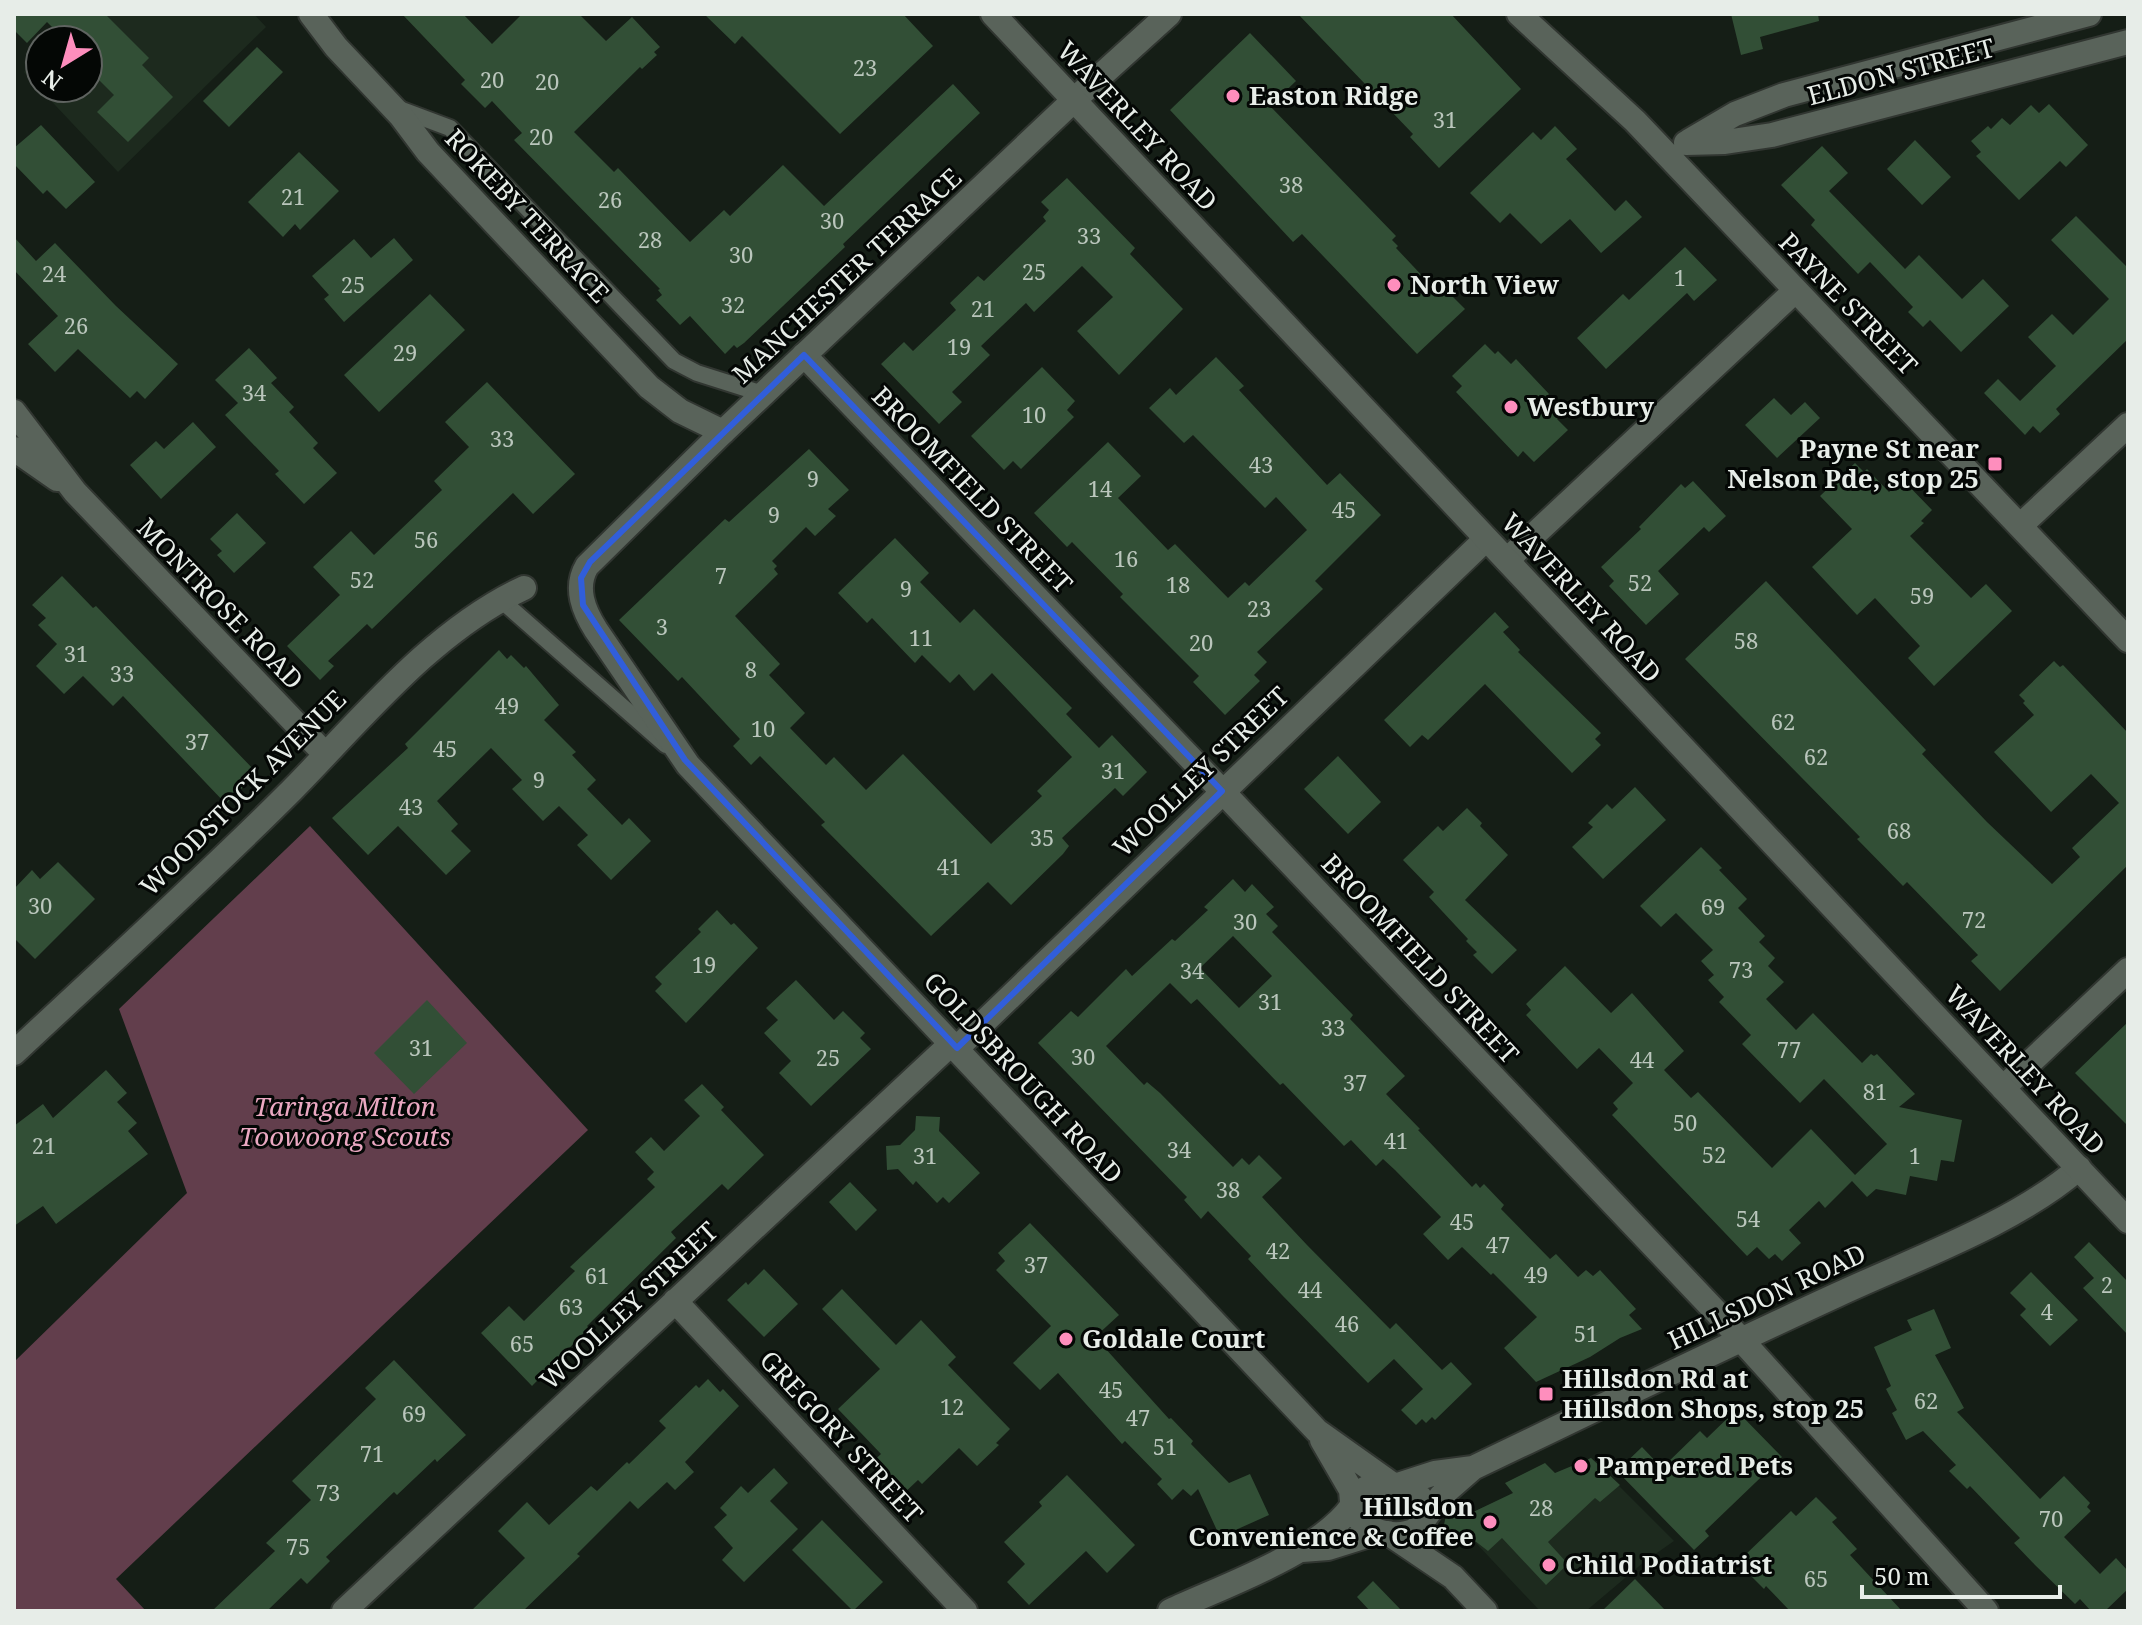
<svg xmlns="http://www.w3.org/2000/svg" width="2142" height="1625" viewBox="0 0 2142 1625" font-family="'Noto Serif',serif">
	<rect width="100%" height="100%" fill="#151e16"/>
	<!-- built -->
	<path fill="#1d2a1e" d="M82,14H254L266,27L118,172L24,72L40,56V88H88V40H56Z
		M1591,1458L1674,1541L1644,1562L1586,1611H1540L1460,1526V1518Z"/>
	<!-- forest -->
	<path fill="#623e4c" d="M310,826L588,1130L116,1579L146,1611H14V1362L187,1193L119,1009Z"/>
	<!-- building -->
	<path fill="#324f36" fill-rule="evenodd" d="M14,14H105L149,58L142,65L173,97L128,142L97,112L114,95L88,69V40H65L47,22L27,43L14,30Z
		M402,14H463L492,44L522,14H579L606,41L632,17L660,47L654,52L657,55L642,69L640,67L574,132L614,172L618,168L690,242L724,210L730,216L783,165L824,206L953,84L980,113L843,244L845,247L744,343L737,348L734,345L725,354L690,316L680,325L656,300L662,295L658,290L660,289L514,140L522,133L492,101L485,108L461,84L465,80Z
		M704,14H903L933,46L840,134L742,36L735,44Z
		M1298,14H1451L1521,89L1439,168L1410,137L1413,134Z
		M1731,14H1818L1819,21L1760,37L1763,49L1741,55Z
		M1250,33L1296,81L1270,106L1396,236L1392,240L1398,246L1396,248L1428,282L1431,279L1442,290L1444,288L1465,309L1417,354L1302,234L1293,242L1170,110Z
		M257,47L283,72L229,127L203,101Z
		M2049,104L2088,145L2066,167L2060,161L2019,200L1976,156L1981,152L1971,141L1988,126L1991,129L2002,118L2010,125L2031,105L2039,113Z
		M41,125L95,182L66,209L47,190L43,194L14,164V148Z
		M1555,126L1577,149L1566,159L1615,211L1626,200L1642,217L1601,253L1570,219L1541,244L1510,213L1500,223L1470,193L1533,132L1541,140Z
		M1915,140L1951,177L1922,205L1887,169Z
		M1822,146L1848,173L1829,191L1905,269L1919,255L1962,299L1983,279L2009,306L1961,352L1930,320L1923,327L1908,312L1913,307L1870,262L1858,274L1811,225L1815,220L1781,185Z
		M299,152L339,191L300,230L295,224L283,237L248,202Z
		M1067,178L1135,248L1130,254L1183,309L1119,375L1077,331L1113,297L1082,266L1034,312L1026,303L981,346L990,355L952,392L962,402L939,424L881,364L904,342L913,351L956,310L950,303L978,276L984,281L1046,221L1043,217L1049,210L1041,202Z
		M2076,216L2128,268V339L2056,409L2060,414L2040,433L2033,426L2025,435L1984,393L1998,379L2020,401L2056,366L2028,337L2052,314L2073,335L2109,299L2051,240Z
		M14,237L36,261L55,243L116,306L178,364L145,399L137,391L130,398L78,349L55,372L28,344L58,316L14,270Z
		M394,238L413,260L344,322L324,299L329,295L312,276L354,239L371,258Z
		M1685,247L1717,280L1694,301L1687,293L1606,369L1577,338L1623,294L1629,300Z
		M430,294L465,330L379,412L344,375Z
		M1485,344L1495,354L1498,351L1511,364L1516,359L1549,394L1544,399L1560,416L1557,419L1568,430L1534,462L1523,451L1518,457L1456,392L1462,386L1452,376Z
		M249,348L277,378L271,383L294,407L289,412L318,443L313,448L337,473L304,504L275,474L279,471L225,415L238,403L215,380Z
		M1216,357L1244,386L1239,390L1327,485L1340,473L1381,515L1315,581L1323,589L1257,652L1267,662L1254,675L1260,681L1225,715L1193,682L1199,676L1120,597L1123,594L1072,542L1067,547L1034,513L1108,442L1141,476L1118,498L1168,550L1175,544L1228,598L1245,582L1249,586L1307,530L1276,497L1265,508L1193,435L1184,443L1149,408L1170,388L1176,395Z
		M1042,367L1075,401L1067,410L1074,417L1021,469L1013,461L1004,470L971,436Z
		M487,382L575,474L533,514L513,493L372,629L367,624L328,661L334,666L320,680L287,646L340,595L313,567L351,531L374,555L442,490L434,481L469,447L445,422Z
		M1774,398L1791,415L1805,402L1820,418L1777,458L1745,425Z
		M193,422L216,447L161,499L130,465L156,441L164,449Z
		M809,449L849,490L828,509L836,516L815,536L806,527L772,561L777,566L774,569L778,574L735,616L780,664L769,675L805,713L790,728L826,765L834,757L866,790L903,754L991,844L1042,796L1037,791L1072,757L992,673L974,691L959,674L950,683L922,655L915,663L872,618L867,623L838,593L895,538L929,573L920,582L960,623L974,609L1072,708L1066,714L1099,748L1112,735L1147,772L1123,796L1115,788L1062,838L1069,846L1063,854L1011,905L988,882L931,936L821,825L825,822L760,756L751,765L733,746L740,739L682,677L678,681L619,620L725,519L729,522Z
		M1855,463L1864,472L1867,469L1889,492L1902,479L1932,510L1921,521L1924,523L1910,536L1971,598L1986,584L2012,611L1934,686L1908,658L1920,646L1875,598L1857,615L1812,567L1852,529L1820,496Z
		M1693,481L1726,516L1709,532L1704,527L1658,571L1679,594L1646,625L1609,586L1614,581L1601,567L1641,529L1639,527L1681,484L1685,488Z
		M237,513L266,543L234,573L217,555L222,551L210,539Z
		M62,576L93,608L96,606L257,773L226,804L123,696L113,706L83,676L64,694L36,666L57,644L38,625L46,618L32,605Z
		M1766,581L1926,750L1922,754L1987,822L2052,884L2080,857L2072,848L2119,803L2091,774L2051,812L1994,752L2034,715L2023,703L2025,701L2019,695L2054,661L2060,667L2063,665L2128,733V865L2000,991L1971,961L1978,955L1907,882L1903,886L1857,839L1860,837L1685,659Z
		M1495,612L1509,627L1503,632L1520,650L1518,652L1601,733L1595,739L1601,745L1572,773L1485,684L1428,740L1422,735L1410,747L1384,720Z
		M499,650L507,659L511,655L524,668L526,666L559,705L544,720L576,752L572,755L596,780L587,789L622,825L629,818L651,841L611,880L577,845L588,835L559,806L543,821L512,789L522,780L491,748L437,801L458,824L451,831L471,851L446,875L398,826L368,855L332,818L408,748L405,744Z
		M1338,756L1381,802L1348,834L1304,789Z
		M1635,787L1666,820L1603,879L1572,847L1593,827L1588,823L1607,804L1612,809Z
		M1467,808L1482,823L1480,826L1508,855L1465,900L1517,950L1492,974L1473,955L1477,952L1466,941L1468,939L1429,897L1434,892L1403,860L1438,826L1443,831Z
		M1701,847L1722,868L1719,870L1747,899L1738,908L1765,936L1759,942L1775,958L1768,966L1784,982L1766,999L1796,1030L1813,1013L1862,1063L1871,1054L1874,1056L1877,1054L1915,1094L1899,1107L1962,1120L1954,1162L1941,1160L1937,1181L1910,1176L1906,1195L1876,1189L1867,1197L1852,1181L1825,1208L1819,1201L1789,1230L1801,1243L1782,1261L1775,1254L1769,1259L1757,1247L1747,1256L1612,1115L1618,1109L1613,1103L1633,1083L1599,1048L1577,1069L1526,1015L1531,1010L1526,1004L1565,966L1611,1013L1632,993L1684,1051L1664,1070L1691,1098L1698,1092L1772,1168L1811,1129L1855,1175L1887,1144L1824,1079L1800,1103L1742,1044L1751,1035L1719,1002L1724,997L1708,980L1714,975L1701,961L1713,950L1676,913L1661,927L1640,906Z
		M58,862L95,899L35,959L14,938V889L32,870L40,879Z
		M1233,879L1245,892L1252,884L1274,907L1266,914L1278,926L1272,932L1353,1015L1350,1019L1405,1076L1386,1094L1420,1129L1418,1130L1472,1187L1476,1183L1480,1188L1484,1184L1504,1205L1501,1209L1550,1259L1556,1254L1578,1277L1586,1270L1593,1276L1600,1270L1636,1309L1629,1315L1642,1329L1620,1338L1590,1357L1536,1382L1504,1348L1537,1317L1493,1273L1491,1275L1462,1247L1448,1260L1423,1234L1441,1217L1395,1170L1383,1159L1376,1166L1351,1140L1344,1146L1283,1083L1280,1085L1197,999L1191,1004L1170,983L1106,1046L1144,1085L1147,1082L1160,1093L1233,1167L1242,1158L1249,1165L1259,1155L1282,1178L1262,1197L1307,1245L1390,1329L1396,1323L1442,1370L1451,1362L1472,1384L1435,1420L1432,1417L1426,1423L1422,1419L1416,1425L1401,1410L1423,1389L1394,1359L1368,1383L1282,1295L1248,1259L1251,1256L1208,1211L1201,1219L1184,1200L1187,1197L1183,1193L1038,1043L1071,1011L1078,1017L1126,969L1132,976L1172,939L1175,941L1208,910L1204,907ZM1233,936L1272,976L1239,1008L1200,968Z
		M717,910L731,925L734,923L758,948L686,1023L655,991L662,984L655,977L701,932L698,929Z
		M796,980L834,1020L843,1011L865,1033L860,1038L871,1049L811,1106L779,1073L791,1061L764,1033L778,1020L766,1008Z
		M427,1000L467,1043L414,1094L374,1053Z
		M2128,1022V1126L2075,1073Z
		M106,1070L127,1093L117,1102L137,1123L128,1131L148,1154L56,1224L43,1206L14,1226V1126L43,1104L53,1118Z
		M702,1084L724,1107L721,1110L764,1155L728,1190L722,1184L671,1232L676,1238L587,1326L589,1328L532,1386L481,1333L509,1306L524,1321L575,1271L570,1267L655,1187L647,1179L654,1172L635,1152L651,1137L664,1151L700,1116L684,1100Z
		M916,1116L940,1117L939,1131L980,1173L949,1203L943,1197L937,1203L916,1181L913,1185L898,1169L887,1170L886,1146L900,1145L915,1130Z
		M850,1182L877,1210L856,1231L829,1202Z
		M1030,1223L1119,1315L1095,1337L1169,1419L1171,1418L1193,1441L1191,1444L1229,1483L1250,1474L1269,1515L1220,1537L1198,1489L1191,1496L1183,1489L1172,1500L1157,1484L1162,1479L1125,1441L1122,1444L1058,1373L1040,1390L1013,1363L1051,1326L996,1270L1005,1261L998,1253Z
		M2089,1242L2128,1282V1335L2083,1288L2094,1278L2074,1257Z
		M764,1269L798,1304L764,1337L727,1300L746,1282L748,1285Z
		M2031,1272L2078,1320L2050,1346L2020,1315L2026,1309L2010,1293Z
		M842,1289L896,1345L921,1320L956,1357L948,1365L1010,1429L996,1443L999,1445L977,1466L959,1448L922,1484L918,1480L901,1496L870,1464L881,1454L838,1409L880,1369L822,1309Z
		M1934,1309L1951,1348L1935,1355L1964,1408L1957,1412L2040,1499L2064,1476L2090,1503L2087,1507L2091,1511L2064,1537L2100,1574L2116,1558L2128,1571V1589L2105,1611H2091L2080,1599L2075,1604L2035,1565L2014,1543L2020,1538L1970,1486L1967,1489L1949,1471L1956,1465L1923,1431L1906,1440L1892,1413L1897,1410L1886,1389L1891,1386L1874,1347L1912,1330L1907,1320Z
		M394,1360L466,1435L437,1462L435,1459L397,1495L394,1492L326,1557L330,1561L307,1584L301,1578L267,1611H212L275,1551L266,1543L311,1500L292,1481L376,1399L365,1388Z
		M708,1379L720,1392L723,1389L739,1406L685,1462L694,1472L675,1490L667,1482L638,1509L630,1501L577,1554L580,1556L523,1611H471L525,1558L498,1531L527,1502L549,1525L591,1486L597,1491L627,1462L629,1464L666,1428L659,1421L696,1385L699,1388Z
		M1736,1410L1782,1457L1705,1531L1709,1536L1694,1550L1617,1471L1642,1447L1662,1468L1700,1431L1707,1438Z
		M1591,1458L1620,1485L1600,1502L1595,1498L1548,1542L1568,1564L1546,1585L1502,1538L1488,1551L1466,1534L1456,1543L1443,1530L1446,1515L1452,1506L1463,1502L1469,1514L1513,1493L1505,1483L1545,1463L1555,1473Z
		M774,1468L788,1483L770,1501L798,1529L744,1582L722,1560L733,1548L714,1527L727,1515L720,1508L741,1486L748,1493Z
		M1067,1475L1135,1545L1107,1573L1086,1551L1029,1605L1007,1582L1025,1564L1004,1542L1042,1506L1039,1502Z
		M1816,1497L1837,1518L1832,1522L1857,1549L1850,1555L1902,1611H1790L1766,1586L1764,1589L1743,1568L1749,1562L1744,1556L1791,1511L1796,1516Z
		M822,1520L883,1582L853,1611L792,1550Z
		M1635,1579L1666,1611H1602Z
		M1373,1581L1402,1611H1370L1357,1597Z"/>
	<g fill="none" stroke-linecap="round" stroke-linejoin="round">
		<!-- lane casing -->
		<g stroke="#313631" stroke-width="20">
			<path id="lane" d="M394,107L450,128L674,361L697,373L763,394
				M500,599L666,745"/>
		</g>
		<!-- street casing -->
		<g stroke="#313631" stroke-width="28">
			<path id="street" d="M1519,14L1635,121L2128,640
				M1074,100L1169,14
				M1689,141L1735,114L1784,95L2089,14
				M1686,143L1725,142L1772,135L2128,42
				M804,355L1222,791L1718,1314L1986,1611
				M14,412L75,492L325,754
				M723,432L587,566C574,588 584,611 596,630L688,765L1317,1431L1393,1485
				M14,449L57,479
				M2020,526L2128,425
				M1507,560L1795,291
				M957,1048L1486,539
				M14,1053C107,966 202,880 292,790C362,719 432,631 524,588
				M2003,1088L2128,970
				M675,1301L965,1611
				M1322,1440L1351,1490L1352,1502
				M1384,1484C1405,1485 1424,1491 1426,1514L1417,1529C1395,1541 1359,1531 1352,1506C1356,1490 1369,1485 1384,1484Z
				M1398,1485L1435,1473L1473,1468
				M1425,1518L1441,1496L1473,1468C1594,1410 1715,1351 1837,1295C1914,1259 2016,1223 2079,1168
				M1388,1533L1453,1577L1485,1611
				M1302,1550L1328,1548L1379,1532
				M344,1611L952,1043
				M1170,1611C1223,1586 1318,1554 1352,1506"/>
		</g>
		<!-- secondary casing -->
		<g stroke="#313631" stroke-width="28">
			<path id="secondary" d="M311,14L336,47L401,116L428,152L649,387L680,411L723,432L1074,100
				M993,14L2128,1221"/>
		</g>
		<!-- lane -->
		<use href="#lane" stroke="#59635a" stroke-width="16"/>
		<!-- street -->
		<use href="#street" stroke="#59635a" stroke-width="24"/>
		<!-- secondary -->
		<use href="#secondary" stroke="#59635a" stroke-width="24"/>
	</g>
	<!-- marked area -->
	<path fill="none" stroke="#315eda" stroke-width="6" stroke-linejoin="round" d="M804,355L1222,791L957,1048L685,760L583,605L581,578L590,562Z"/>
	<!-- markers -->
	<g fill="#fe8ebd" stroke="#040705" stroke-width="3">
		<circle cx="1233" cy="96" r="8"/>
		<circle cx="1394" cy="285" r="8"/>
		<circle cx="1511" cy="407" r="8"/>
		<rect x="1987" y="456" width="16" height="16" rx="4"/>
		<circle cx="1066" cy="1339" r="8"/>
		<rect x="1538" y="1386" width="16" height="16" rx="4"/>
		<circle cx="1581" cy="1466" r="8"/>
		<circle cx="1490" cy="1522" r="8"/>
		<circle cx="1549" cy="1565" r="8"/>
	</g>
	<g text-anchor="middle" stroke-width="6" stroke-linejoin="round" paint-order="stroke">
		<!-- number labels -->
		<g font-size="22" fill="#bac6bc">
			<text x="865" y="76">23</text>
			<text x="492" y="88">20</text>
			<text x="547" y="90">20</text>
			<text x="1445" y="128">31</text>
			<text x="541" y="145">20</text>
			<text x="1291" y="193">38</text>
			<text x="293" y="205">21</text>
			<text x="610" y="208">26</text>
			<text x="832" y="229">30</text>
			<text x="1089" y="244">33</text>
			<text x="650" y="248">28</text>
			<text x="741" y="263">30</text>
			<text x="1034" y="280">25</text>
			<text x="54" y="282">24</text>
			<text x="1680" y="286">1</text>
			<text x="353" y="293">25</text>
			<text x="733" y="313">32</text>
			<text x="983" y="317">21</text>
			<text x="76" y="334">26</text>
			<text x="959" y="355">19</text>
			<text x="405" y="361">29</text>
			<text x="254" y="401">34</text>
			<text x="1034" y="423">10</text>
			<text x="502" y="447">33</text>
			<text x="1261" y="473">43</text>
			<text x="813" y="487">9</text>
			<text x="1100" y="497">14</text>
			<text x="1344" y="518">45</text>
			<text x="774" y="523">9</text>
			<text x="426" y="548">56</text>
			<text x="1126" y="567">16</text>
			<text x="721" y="584">7</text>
			<text x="362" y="588">52</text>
			<text x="1640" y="591">52</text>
			<text x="1178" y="593">18</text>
			<text x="906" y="597">9</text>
			<text x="1922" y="604">59</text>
			<text x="1259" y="617">23</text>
			<text x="662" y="635">3</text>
			<text x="921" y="646">11</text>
			<text x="1746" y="649">58</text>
			<text x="1201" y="651">20</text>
			<text x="76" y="662">31</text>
			<text x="751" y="678">8</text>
			<text x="122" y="682">33</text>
			<text x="507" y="714">49</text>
			<text x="1783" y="730">62</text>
			<text x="763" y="737">10</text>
			<text x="197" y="750">37</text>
			<text x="445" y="757">45</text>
			<text x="1816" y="765">62</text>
			<text x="1113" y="779">31</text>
			<text x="539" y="788">9</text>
			<text x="411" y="815">43</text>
			<text x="1899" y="839">68</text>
			<text x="1042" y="846">35</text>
			<text x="949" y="875">41</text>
			<text x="40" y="914">30</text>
			<text x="1713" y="915">69</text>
			<text x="1974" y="928">72</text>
			<text x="1245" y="930">30</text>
			<text x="704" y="973">19</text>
			<text x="1741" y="978">73</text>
			<text x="1192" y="979">34</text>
			<text x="1270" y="1010">31</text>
			<text x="1333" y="1036">33</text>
			<text x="421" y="1056">31</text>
			<text x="1789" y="1058">77</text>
			<text x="1083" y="1065">30</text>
			<text x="828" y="1066">25</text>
			<text x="1642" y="1068">44</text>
			<text x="1355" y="1091">37</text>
			<text x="1875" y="1100">81</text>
			<text x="1685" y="1131">50</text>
			<text x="1396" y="1149">41</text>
			<text x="44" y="1154">21</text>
			<text x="1179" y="1158">34</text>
			<text x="1714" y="1163">52</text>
			<text x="925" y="1164">31</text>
			<text x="1915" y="1164">1</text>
			<text x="1228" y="1198">38</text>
			<text x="1748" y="1227">54</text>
			<text x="1462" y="1230">45</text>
			<text x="1498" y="1253">47</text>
			<text x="1278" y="1259">42</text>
			<text x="1036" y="1273">37</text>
			<text x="1536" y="1283">49</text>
			<text x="597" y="1284">61</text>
			<text x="2107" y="1293">2</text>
			<text x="1310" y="1298">44</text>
			<text x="571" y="1315">63</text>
			<text x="2047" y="1320">4</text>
			<text x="1347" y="1332">46</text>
			<text x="1586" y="1342">51</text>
			<text x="522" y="1352">65</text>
			<text x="1111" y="1398">45</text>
			<text x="1926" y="1409">62</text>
			<text x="952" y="1415">12</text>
			<text x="414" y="1422">69</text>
			<text x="1138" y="1426">47</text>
			<text x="1165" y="1455">51</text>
			<text x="372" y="1462">71</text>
			<text x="328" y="1501">73</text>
			<text x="1541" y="1516">28</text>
			<text x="2051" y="1527">70</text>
			<text x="298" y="1555">75</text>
			<text x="1816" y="1587">65</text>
		</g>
		<!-- street labels -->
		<g font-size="26" fill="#e7ede8" stroke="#040705">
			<text transform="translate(1901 72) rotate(-15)" y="9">ELDON STREET</text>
			<text transform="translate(1137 126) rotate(47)" y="9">WAVERLEY ROAD</text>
			<text transform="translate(527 216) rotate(47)" y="9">ROKEBY TERRACE</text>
			<text transform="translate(847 276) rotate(-43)" y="9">MANCHESTER TERRACE</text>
			<text transform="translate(1848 304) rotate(46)" y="9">PAYNE STREET</text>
			<text transform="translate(972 490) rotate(46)" y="9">BROOMFIELD STREET</text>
			<text transform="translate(1581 598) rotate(47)" y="9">WAVERLEY ROAD</text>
			<text transform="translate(220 604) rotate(46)" y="9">MONTROSE ROAD</text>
			<text transform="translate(1201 772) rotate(-44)" y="9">WOOLLEY STREET</text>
			<text transform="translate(243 793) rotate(-45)" y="9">WOODSTOCK AVENUE</text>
			<text transform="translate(1420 959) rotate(47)" y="9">BROOMFIELD STREET</text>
			<text transform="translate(2025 1070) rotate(47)" y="9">WAVERLEY ROAD</text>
			<text transform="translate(1023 1078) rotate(47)" y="9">GOLDSBROUGH ROAD</text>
			<text transform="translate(1767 1297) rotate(-25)" y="9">HILLSDON ROAD</text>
			<text transform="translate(629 1306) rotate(-43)" y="9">WOOLLEY STREET</text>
			<text transform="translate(841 1437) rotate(47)" y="9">GREGORY STREET</text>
		</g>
		<!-- poi labels -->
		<g font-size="26" font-weight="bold" fill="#e7ede8" stroke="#040705" text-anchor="start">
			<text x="1249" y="105">Easton Ridge</text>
			<text x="1410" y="294">North View</text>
			<text x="1527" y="416">Westbury</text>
			<text x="1979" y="458" text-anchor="end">Payne St near<tspan x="1979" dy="30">Nelson Pde, stop 25</tspan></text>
			<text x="1082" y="1348">Goldale Court</text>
			<text x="1562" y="1388">Hillsdon Rd at<tspan x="1562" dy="30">Hillsdon Shops, stop 25</tspan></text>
			<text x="1597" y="1475">Pampered Pets</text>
			<text x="1474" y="1516" text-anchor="end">Hillsdon<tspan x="1474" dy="30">Convenience &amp; Coffee</tspan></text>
			<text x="1565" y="1574">Child Podiatrist</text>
		</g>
		<!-- park labels -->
		<g font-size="26" font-style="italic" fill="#eba8c2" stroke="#040705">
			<text x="345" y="1116">Taringa Milton<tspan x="345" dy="30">Toowoong Scouts</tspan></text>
		</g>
	</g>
	<!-- border -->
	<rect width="2142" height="1625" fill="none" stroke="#e7ede8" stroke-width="32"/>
	<!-- north arrow -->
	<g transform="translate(64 64) rotate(217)"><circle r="38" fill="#040705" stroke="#5f6360" stroke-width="2"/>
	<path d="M0-6L14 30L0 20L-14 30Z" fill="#fe8ebd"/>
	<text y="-12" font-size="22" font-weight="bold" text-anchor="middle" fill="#e7ede8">N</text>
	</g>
	<!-- scale -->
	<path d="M1862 1585v12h198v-12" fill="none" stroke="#e7ede8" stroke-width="4"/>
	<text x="1874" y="1585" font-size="24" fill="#e7ede8" stroke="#040705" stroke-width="6" paint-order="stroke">50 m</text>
</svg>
